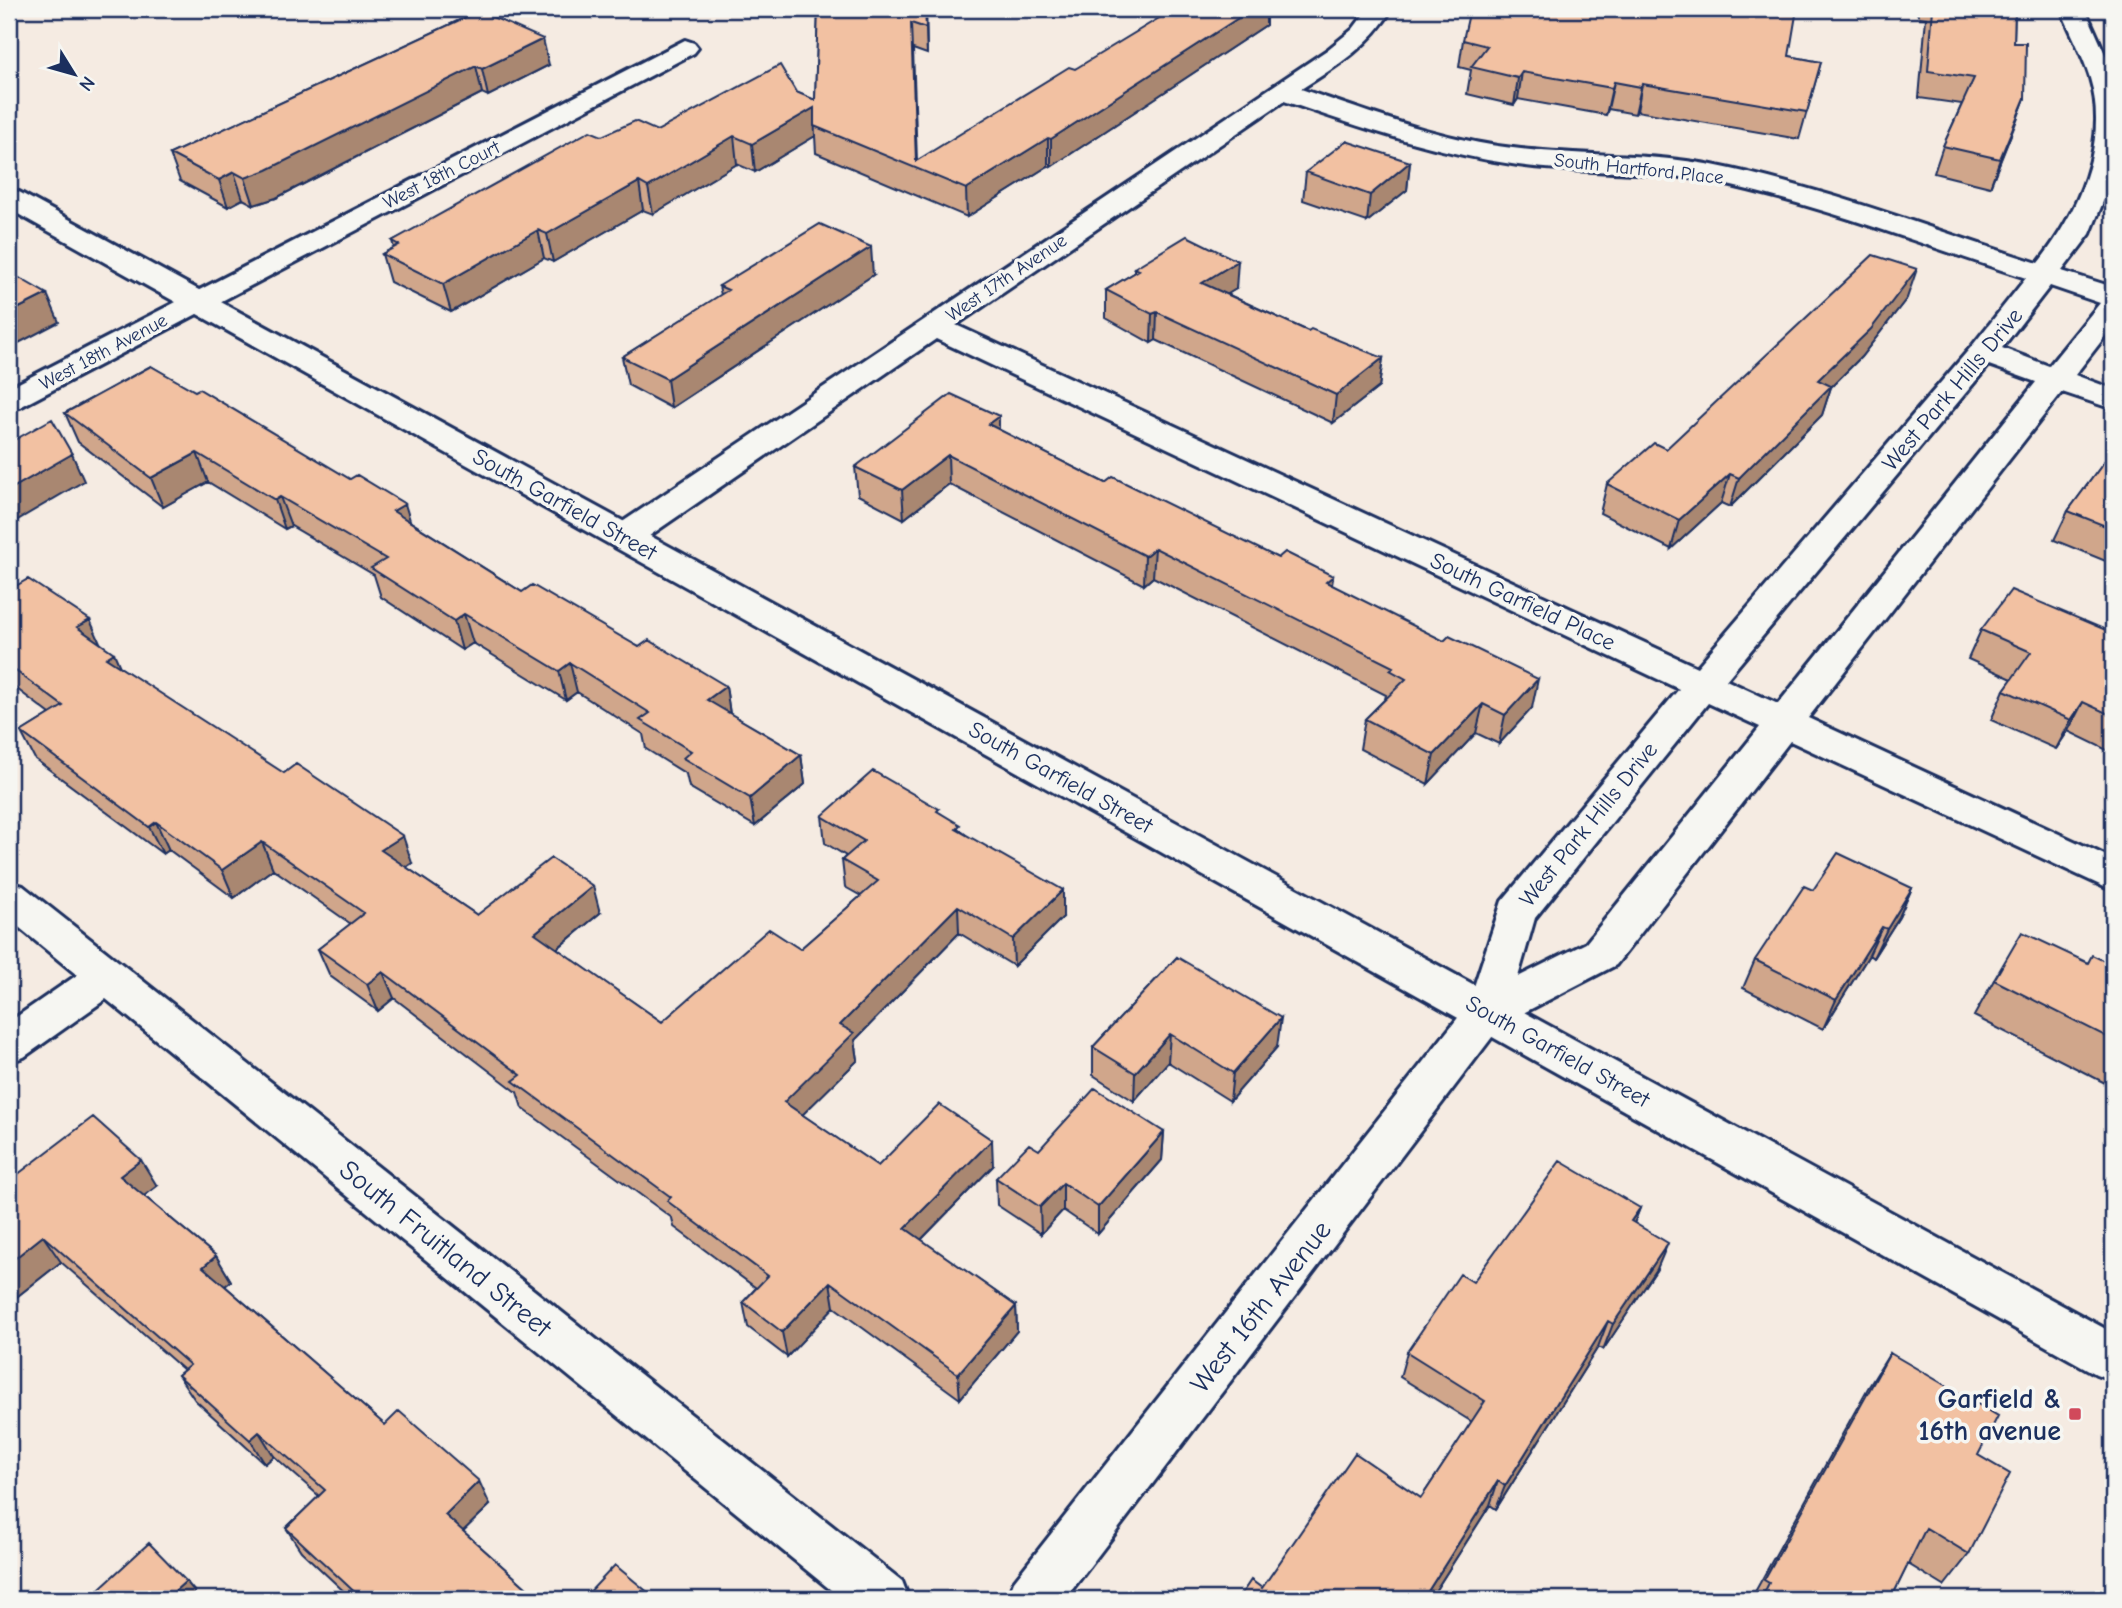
<svg xmlns="http://www.w3.org/2000/svg" width="2122" height="1608" viewBox="0 0 2122 1608" font-family="'Comic Neue',sans-serif">
	<rect width="100%" height="100%" fill="#f5ebe2"/>
	<filter id="ink" filterUnits="userSpaceOnUse"><feTurbulence type="fractalNoise" baseFrequency=".0143" numOctaves="2"/><feDisplacementMap in="SourceGraphic" scale="14" xChannelSelector="R" yChannelSelector="G"/><feConvolveMatrix kernelMatrix="1 2 1 2 8 2 1 2 1" color-interpolation-filters="sRGB"/></filter>
	<g filter="url(#ink)">
		<g fill="none" stroke-linecap="round" stroke-linejoin="round">
			<!-- minor casing -->
			<g stroke="#1b2f5e" stroke-width="6">
				<path id="minor" d="M1368,9H1392C1370,46 1337,66 1301,89C1374,114 1444,141 1521,149C1585,156 1649,153 1712,165C1823,187 1930,229 2038,263C2077,214 2110,144 2090,78C2083,55 2070,32 2061,9H2085L2113,72V177L2090,234L2062,271L2113,287V326L2075,375L2113,389V409L2062,392L1808,718L2113,859V891L1790,741L1616,965L1502,1024L1065,1599H1007L1014,1581L1468,1005L1502,901L1679,689L936,339L636,545L624,548L612,545L607,537L612,529L1327,50L1353,29ZM1284,101C1363,128 1435,153 1518,165C1582,174 1649,169 1713,182C1819,204 1923,245 2026,278L1972,346L1697,667L956,325ZM2050,286L2100,303L2049,366L2002,348ZM1989,365L2036,382L1778,704L1726,680ZM1708,703L1760,727L1586,943L1518,977L1535,918Z
					M685,40L694,43L698,48L694,53L20,407L9,409V388Z
					M9,882L23,886L902,1581L909,1599H842L106,999L24,1057L9,1062V1022L77,975L9,919Z"/>
			</g>
			<!-- tertiary casing -->
			<g stroke="#1b2f5e" stroke-width="6">
				<path id="tertiary" d="M9,190L19,192L2113,1333V1380L2096,1374L9,209Z"/>
			</g>
			<!-- minor -->
			<use href="#minor" fill="#f6f6f2" fill-rule="evenodd"/>
			<!-- tertiary -->
			<use href="#tertiary" fill="#f6f6f2" fill-rule="evenodd"/>
		</g>
		<!-- wall -->
		<path fill="#d0a68b" stroke="#1b2f5e" stroke-width="2" d="M813,9H926L927,54L913,49L917,161L1075,69L1266,18V25L1051,167L1048,166L967,217L816,153L815,136L755,172L737,164L653,214L643,210L553,262L544,258L451,312L390,282L382,254L394,248L392,241L602,136L657,131L796,92L815,100L818,11Z
			M1915,9H2015L2014,43L2025,98L1990,187L1934,173L1943,146L1962,104L1919,98L1926,18L1919,17Z
			M479,11L549,65L488,96L482,93L276,198L254,205L243,199L228,207L180,181L170,154Z
			M1463,40L1789,56L1821,62L1799,139L1637,111L1635,114L1608,109L1606,115L1518,99L1514,105L1467,94L1471,70L1459,67Z
			M1410,162L1407,190L1367,222L1303,200L1306,172Z
			M1134,268L1236,289L1227,294L1308,331L1383,358L1379,387L1333,423L1156,340L1151,343L1106,318V290L1134,273Z
			M873,275L671,408L628,385L622,357L721,295L719,286Z
			M1907,298L1861,357L1831,387L1822,415L1730,507L1721,503L1671,549L1600,513L1607,484L1666,449Z
			M151,366L411,522L522,592L639,647L726,686L730,714L801,755L805,784L755,826L689,787L686,774L646,749L643,734L577,692L566,700L473,643L462,650L381,597L374,575L291,526L285,529L208,482L163,507L78,442L65,413Z
			M999,430L1105,483L1278,558L1333,576L1332,585L1532,708L1499,744L1476,733L1428,784L1360,749L1365,719L1385,699L1386,695L1153,577L1144,585L949,484L904,519L858,495L855,467Z
			M2113,450V564L2054,540L2068,511Z
			M9,590L101,644L121,668L412,863L406,867L477,915L600,913L557,949L662,1022L800,949L861,896L845,887L842,860L846,856L825,843L822,816L940,813L1063,917L1014,966L959,933L855,1040L858,1060L802,1115L878,1166H993L921,1240L1016,1306L1017,1331L960,1399L834,1307L787,1357L748,1327L743,1302L756,1288L674,1227L672,1218L522,1108L517,1092L394,998L378,1011L330,976L318,949L351,924L273,869L234,898L169,850L163,854L35,759L21,732L50,714L9,683Z
			M1981,630L2113,633V753L2068,731L2056,749L1991,720L2004,690L2012,679L1968,659Z
			M1912,888L1899,917L1873,958L1869,955L1823,1029L1743,988L1755,960L1813,890Z
			M1177,957L1277,1047L1230,1101L1168,1062L1134,1101L1093,1075V1047Z
			M2087,963L2113,965V1087L1974,1016L1994,980Z
			M1164,1132L1162,1160L1098,1234L1063,1210L1041,1234L997,1205L996,1178L1039,1150Z
			M9,1181L157,1186L144,1196L216,1256L231,1281L225,1286L385,1425L490,1505L463,1531L539,1599H352L301,1551L286,1528L319,1496L274,1456L265,1464L195,1400L178,1375L184,1370L61,1262L9,1303Z
			M1640,1208L1634,1223L1657,1269L1603,1350L1598,1347L1496,1509L1490,1505L1430,1599H1238L1262,1588L1421,1498L1472,1422L1400,1377L1407,1352L1473,1282Z
			M1890,1353L1978,1455L1969,1554L1944,1586L1908,1564L1891,1599H1751L1868,1388Z"/>
		<!-- shaded-wall -->
		<path fill="#a98771" stroke="#1b2f5e" stroke-width="2" d="M925,9H926L927,54L926,28Z
			M1252,9H1280L1266,18V25L1051,167V139Z
			M543,39L549,65L488,96L482,69Z
			M476,66L482,93L276,198L254,205L245,178Z
			M1522,72L1518,99L1514,105L1518,78Z
			M1614,82L1608,109L1606,115L1612,88Z
			M1642,84L1637,111L1635,114L1641,87Z
			M2025,98L2015,125L1990,187L2000,159Z
			M814,108L815,136L755,172L752,144Z
			M734,136L737,164L653,214L648,187Z
			M1048,138V166L967,217L966,189Z
			M1410,162L1407,190L1367,222L1370,195Z
			M234,172L243,199L228,207L219,180Z
			M639,182L643,210L553,262L547,234Z
			M538,230L544,258L451,312L443,284Z
			M871,247L873,275L671,408L667,379Z
			M1238,261L1236,289L1200,311L1202,283Z
			M1917,269L1907,298L1861,357L1831,387L1822,415L1730,507L1739,478L1818,380Z
			M47,294L59,322L9,348V313Z
			M1157,312L1156,340L1151,343L1152,314Z
			M1383,358L1379,387L1333,423L1336,395Z
			M999,416V445L988,424Z
			M197,453L208,482L163,507L151,478Z
			M72,454L84,481L9,525V490Z
			M948,455L949,484L904,519L902,490Z
			M1730,474L1721,503L1671,549L1679,520Z
			M280,497L291,526L285,529L275,500Z
			M405,504L414,533L393,511Z
			M1155,548L1153,577L1144,585L1145,556Z
			M1333,576L1329,605L1326,582Z
			M464,614L473,643L462,650L454,621Z
			M90,620L102,647L77,627Z
			M114,653L126,681L106,658Z
			M570,663L577,692L566,700L559,671Z
			M1538,679L1532,708L1499,744L1505,715Z
			M726,686L730,715L707,700Z
			M2083,702L2068,731L2056,749L2071,720Z
			M1483,704L1476,733L1428,784L1434,755Z
			M801,755L805,784L755,826L750,798Z
			M156,822L169,850L163,854L149,827Z
			M403,836L412,863L391,878L381,850Z
			M262,842L273,869L234,898L222,870Z
			M593,886L600,913L543,960L535,933Z
			M1912,888L1899,917L1873,958L1887,929Z
			M1063,890V917L1014,966L1013,939Z
			M958,906L959,933L855,1040L858,1060L789,1128L784,1102L840,1025Z
			M1882,927L1869,955L1823,1029L1836,1000Z
			M383,972L394,998L378,1011L367,984Z
			M1281,1018L1277,1047L1230,1101L1233,1073Z
			M1170,1034L1168,1062L1134,1101L1135,1073Z
			M1164,1132L1162,1160L1098,1234V1207Z
			M992,1140L993,1166L907,1254L905,1228Z
			M141,1160L157,1186L136,1202L120,1176Z
			M1063,1183V1210L1041,1234L1040,1207Z
			M1640,1208L1630,1234L1631,1221Z
			M43,1236L61,1262L9,1303V1263Z
			M1668,1243L1657,1269L1603,1350L1613,1324Z
			M216,1256L231,1281L218,1292L203,1267Z
			M830,1282L834,1307L787,1357L782,1332Z
			M1016,1306L1017,1331L960,1399L958,1374Z
			M1608,1321L1598,1347L1496,1509L1505,1486Z
			M259,1432L274,1456L265,1464L250,1440Z
			M479,1481L490,1505L456,1538L445,1515Z
			M1498,1481L1490,1505L1430,1599H1423Z
			M186,1581L195,1592L188,1599H166Z"/>
		<!-- building -->
		<path fill="#f2c1a2" stroke="#1b2f5e" stroke-width="2" d="M818,9H925L926,28L911,23L916,161L1069,67L1075,69L1174,9H1252L1051,139L1048,138L966,189L814,126V108L752,144L734,136L648,187L639,182L547,234L538,230L443,284L382,254L399,245L392,241L590,131L602,136L635,121L657,131L780,65L796,92L815,100Z
			M1470,9H1797L1789,56L1821,62L1807,112L1642,84L1641,87L1614,82L1612,88L1522,72L1518,78L1471,67L1487,46L1463,40Z
			M1933,9H2015L2014,43H2026L2025,98L2000,159L1943,146L1974,78L1928,71Z
			M479,11L543,39L482,69L476,66L267,170L245,178L234,172L219,180L170,154Z
			M1346,141L1410,162L1370,195L1306,172Z
			M820,224L871,247L667,379L622,357L728,290L719,286Z
			M1187,236L1238,261L1202,283L1308,331L1311,329L1383,358L1336,395L1157,312L1152,314L1106,290L1139,270L1134,268Z
			M1873,255L1917,269L1871,329L1818,380L1831,386L1739,478L1730,474L1679,520L1607,484L1654,443L1666,449Z
			M9,272L47,294L9,313Z
			M151,366L195,391L199,389L350,479L357,475L405,504L393,511L522,592L532,585L639,647L649,640L726,686L707,700L801,755L750,798L683,758L691,751L640,720L650,713L570,663L559,671L464,614L454,621L371,568L386,559L280,497L275,500L197,453L151,478L65,413Z
			M951,394L999,416L988,424L1105,483L1113,477L1278,558L1285,552L1333,576L1326,582L1444,641L1449,636L1538,679L1505,715L1483,704L1434,755L1365,719L1406,679L1390,670L1393,667L1155,548L1145,556L948,455L902,490L855,467Z
			M52,419L72,454L9,490V443Z
			M2113,450V529L2068,511Z
			M28,579L90,620L77,627L114,653L106,658L284,773L296,764L403,836L381,850L477,915L551,858L593,886L535,933L662,1022L769,929L800,949L878,881L842,860L864,841L822,816L873,771L939,809L937,811L960,825L956,829L1063,890L1013,939L958,906L840,1025L854,1033L784,1102L878,1166L939,1104L992,1140L905,1228L1016,1306L958,1374L830,1282L782,1332L743,1302L768,1276L667,1201L671,1197L513,1081L521,1075L383,972L367,984L318,949L364,913L262,842L222,870L156,822L149,827L21,732L63,706L9,666V590Z
			M2011,590L2113,633V654L2111,658L2113,659V716L2083,702L2071,720L2004,690L2031,652L1981,630Z
			M1838,853L1912,888L1887,929L1882,927L1836,1000L1755,960L1804,886L1813,890Z
			M2022,932L2088,963L2092,955L2113,965V1040L1994,980Z
			M1177,957L1281,1018L1233,1073L1170,1034L1135,1073L1093,1047Z
			M1095,1088L1164,1132L1098,1207L1063,1183L1040,1207L996,1178L1029,1144L1039,1150Z
			M93,1117L141,1160L120,1176L216,1256L203,1267L385,1425L399,1411L479,1481L445,1515L539,1599H362L286,1528L325,1490L259,1432L250,1440L178,1375L190,1365L43,1236L9,1263V1181Z
			M1560,1161L1640,1208L1631,1221L1668,1243L1613,1324L1608,1321L1505,1486L1498,1481L1423,1599H1238L1251,1580L1262,1588L1355,1453L1421,1498L1485,1401L1407,1352L1460,1274L1473,1282Z
			M1890,1353L1998,1416L1978,1455L2010,1474L1969,1554L1926,1528L1891,1599H1761L1769,1583L1764,1580Z
			M149,1543L186,1581L166,1599H88Z
			M615,1565L656,1599H583Z"/>
	</g>
	<!-- markers -->
	<rect fill="#d1495b" stroke="#f6f6f2" stroke-width="2.5" x="2068" y="1407" width="14" height="14" rx="3.5"/>
	<g text-anchor="middle" stroke-width="7" stroke-linejoin="round" paint-order="stroke">
		<!-- far-street labels -->
		<g font-size="19" fill="#1b2f5e" stroke="#f6f6f2">
			<text transform="translate(1639 168) rotate(6)" y="7">South Hartford Place</text>
			<text transform="translate(441 174) rotate(-27)" y="7">West 18th Court</text>
			<text transform="translate(1006 277) rotate(-34)" y="7">West 17th Avenue</text>
			<text transform="translate(103 351) rotate(-28)" y="7">West 18th Avenue</text>
		</g>
		<!-- street labels -->
		<g font-size="23" fill="#1b2f5e" stroke="#f6f6f2">
			<text transform="translate(1952 389) rotate(-50)" y="8">West Park Hills Drive</text>
			<text transform="translate(565 504) rotate(29)" y="8">South Garfield Street</text>
			<text transform="translate(1523 601) rotate(25)" y="8">South Garfield Place</text>
			<text transform="translate(1061 777) rotate(29)" y="8">South Garfield Street</text>
			<text transform="translate(1588 824) rotate(-51)" y="8">West Park Hills Drive</text>
			<text transform="translate(1558 1051) rotate(29)" y="8">South Garfield Street</text>
		</g>
		<!-- near-street labels -->
		<g font-size="28" fill="#1b2f5e" stroke="#f6f6f2">
			<text transform="translate(446 1248) rotate(39)" y="10">South Fruitland Street</text>
			<text transform="translate(1260 1306) rotate(-52)" y="10">West 16th Avenue</text>
		</g>
		<!-- near-poi labels -->
		<g font-size="28" font-weight="bold" fill="#1b2f5e" stroke="#f6f6f2" text-anchor="end">
			<text x="2061" y="1408">Garfield &amp;<tspan x="2061" dy="32">16th avenue</tspan></text>
		</g>
	</g>
	<!-- margin -->
	<rect width="2122" height="1608" fill="none" stroke="#f6f6f2" stroke-width="35"/>
	<rect x="18" y="18" width="2087" height="1573" fill="none" stroke="#1b2f5e" stroke-width="2.5" filter="url(#ink)"/>
	<!-- north arrow -->
	<g transform="translate(74 74) rotate(127)" stroke="#f6f6f2" stroke-width="5" paint-order="stroke">
	<path d="M0-5L12 26L0 18L-12 26Z" fill="#1b2f5e"/>
	<text y="-10" font-size="19" font-weight="bold" text-anchor="middle" fill="#1b2f5e">N</text>
	</g>
</svg>
